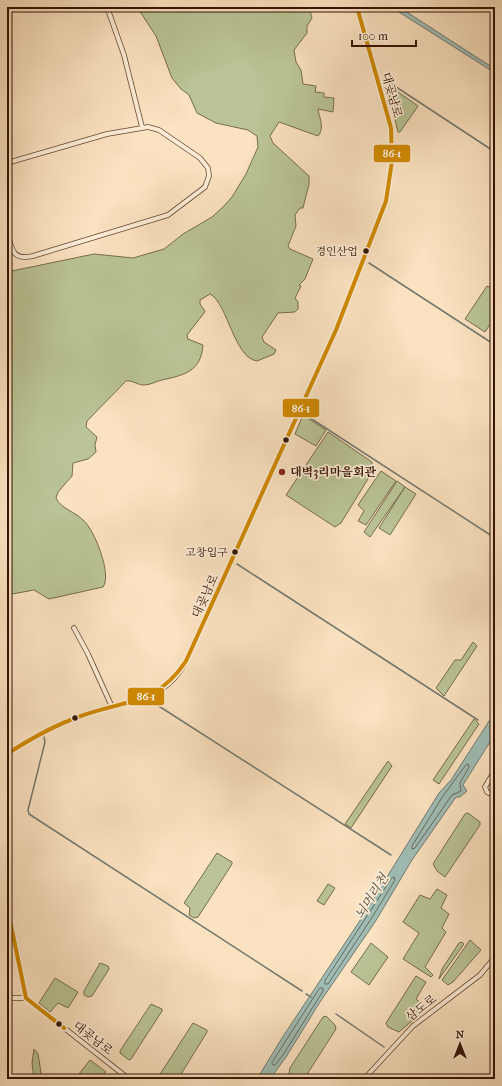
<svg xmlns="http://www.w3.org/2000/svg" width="502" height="1086" viewBox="0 0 502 1086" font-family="'IM FELL French Canon','Noto Serif KR',serif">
	<rect width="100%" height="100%" fill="#fbe2c0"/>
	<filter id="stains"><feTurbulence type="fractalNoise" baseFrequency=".005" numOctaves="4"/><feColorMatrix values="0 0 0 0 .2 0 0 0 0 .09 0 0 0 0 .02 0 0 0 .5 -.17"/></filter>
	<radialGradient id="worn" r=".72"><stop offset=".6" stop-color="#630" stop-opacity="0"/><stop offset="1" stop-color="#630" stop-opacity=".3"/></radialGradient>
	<!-- green -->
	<path fill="#bac496" stroke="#766c4c" d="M137,7H309L312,18L307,26V33L294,50L296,62L301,70L303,84L316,86L315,92L324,93V97L334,98L333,112L318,109C319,117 325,128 318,136L279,122L270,136L273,143L309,176V184L303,208H300L295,215L296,226L288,246L290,249L313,259L305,279L299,285L301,286L295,298L298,302V309L295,312L278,313L262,337L264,342L276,350L274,354L257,361C234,358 227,302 210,294L200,300V304L205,311L204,313L187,335L188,339L203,345C201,372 184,375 162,380C156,381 151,385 144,385C137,385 133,380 126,381L87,421L86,427L97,437L95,445L96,452L88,459L73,463L72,476L58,492L56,498C61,509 76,512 84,521C95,531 112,575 103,587L49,599L34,590L7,595V369L12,337L7,320V272L94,254L133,258L164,249L183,234L212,217L223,207L232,197L246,174L258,147L257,136L248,130L216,123L197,113L189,95L181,89L172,78L156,36Z
		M391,87L418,106L400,132H398L388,90Z
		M495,283V305L492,310L495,311V317L485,332L465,319L487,286L492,288Z
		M303,415L326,430L316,446L295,434Z
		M328,432L372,462L371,474L341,523L335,527L286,495Z
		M381,471L396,481L366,525L358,521L364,511L358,505Z
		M397,481L405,487L370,537L364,532Z
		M405,487L416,494L390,535L379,528Z
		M473,642L477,646L444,696L436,688L455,660H461Z
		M474,719L479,724L439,784L433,780Z
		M388,761L392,766L351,828L345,824Z
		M468,813L480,822V825L445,877L437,871L433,864L465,814Z
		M217,853L232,862V864L198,917L194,918L189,915L190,908L184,903Z
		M328,884L335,888L324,905L317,901Z
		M437,889L447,895L441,908L449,914L442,928L446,932L425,967L433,975L431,977L403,959L419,933L403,922L420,895L430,899Z
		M470,940L481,950L453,982L448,985L442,980Z
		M462,942L464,944L439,979L442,969L459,943Z
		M371,943L388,957L369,985L351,972Z
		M100,963L108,966L109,969L92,996L88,997L84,995V991Z
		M416,976L426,982L416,999L427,1008L399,1032L388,1027L386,1023Z
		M55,978L78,992L68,1008L58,1003L50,1012L39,1003Z
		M151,1004L162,1009V1011L131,1059L129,1060L120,1053V1051Z
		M326,1016L335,1025L336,1029L304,1079H296L289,1074L290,1068L323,1017Z
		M193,1023L207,1030V1032L178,1079H157Z
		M34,1049L38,1054L42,1079H34L32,1063Z
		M90,1060L106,1072L96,1079H75Z"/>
	<!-- water -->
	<path fill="#9fbdb5" stroke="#74796e" d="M391,7H399L495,69V73Z
		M495,712V734L463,785L467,791L460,797H456L412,860L375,922L320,1002L286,1057L270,1079H257L282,1038L359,922L439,793L451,780Z"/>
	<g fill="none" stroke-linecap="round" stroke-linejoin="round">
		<!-- shore -->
		<path stroke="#69685c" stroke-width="1" d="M466,765L468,764L469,767L460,783L461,791L452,795L415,848L412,849V846L443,796Z
			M392,878L394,877L395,880L371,919L328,984H325V981Z
			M320,988H323V991L283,1055L275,1065H273L272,1063Z"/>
		<!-- stream -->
		<path stroke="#74796e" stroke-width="1.5" d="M384,79L495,152
			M369,263L495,345
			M304,414L495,538
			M237,564L478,720
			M154,703L391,855
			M44,737L45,742L28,810L29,814L302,991
			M306,994L311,997
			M336,1014L384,1047"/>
		<!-- minor casing -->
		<g stroke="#654732" stroke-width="5.5">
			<path id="minor" d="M107,7L124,55L142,127
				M7,163L107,134L148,127L159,130L200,158L208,168L209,176L205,187L168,215L33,256C12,261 12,249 7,232
				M74,628L88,654L112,707
				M7,754C28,740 56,725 80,716C121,700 163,706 186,661L336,330L386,201L392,161L391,128L357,7
				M495,770L485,787L487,792L495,796
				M7,906L26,998L129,1079
				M7,998H26
				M364,1079L413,1026L480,975L495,957"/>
		</g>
		<!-- minor -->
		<use href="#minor" stroke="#fcecd6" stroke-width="4"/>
		<!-- bus-1 casing -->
		<g stroke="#fcecd6" stroke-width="7">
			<path id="bus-1" d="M7,754C30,739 55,725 81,716C125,700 157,705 186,661L336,330L386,201L392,161L391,128L357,7
				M7,906L26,998L64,1028"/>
		</g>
		<!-- bus-1 -->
		<use href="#bus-1" stroke="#d08901" stroke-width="4"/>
	</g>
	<!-- markers -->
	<g fill="#331303" stroke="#fcecd6" stroke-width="1.5">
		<circle cx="366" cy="251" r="3.5"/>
		<circle cx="286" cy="440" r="3.5"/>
		<circle cx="235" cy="552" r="3.5"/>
		<circle cx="75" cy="718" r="3.5"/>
		<circle cx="59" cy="1024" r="3.5"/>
	</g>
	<circle fill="#8f2418" stroke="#fcecd6" stroke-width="1.5" cx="282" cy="472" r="4"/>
	<g text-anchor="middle" stroke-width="3.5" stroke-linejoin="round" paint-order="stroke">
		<!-- bus labels -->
		<g font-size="11" fill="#331303" stroke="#fcecd6" text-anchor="end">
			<text x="358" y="255">경인산업</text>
			<text x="228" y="556">고창입구</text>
		</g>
		<!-- street labels -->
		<g font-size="12" fill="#331303" stroke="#fcecd6">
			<text transform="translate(392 95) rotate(74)" y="4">대곶남로</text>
			<text transform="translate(205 596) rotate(-65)" y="4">대곶남로</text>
			<text transform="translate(421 1008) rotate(-38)" y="4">삼도로</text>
			<text transform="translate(93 1038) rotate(38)" y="4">대곶남로</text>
		</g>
		<!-- poi labels -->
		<g font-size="12" font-weight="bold" fill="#331303" stroke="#fcecd6" text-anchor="start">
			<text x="290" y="476">대벽3리마을회관</text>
		</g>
		<!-- water labels -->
		<g font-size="13" font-style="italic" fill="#594e41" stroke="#fcecd6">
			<text transform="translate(371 896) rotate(-58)" y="5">뇌머리천</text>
		</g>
	</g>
	<g stroke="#fcecd6" stroke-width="1.5">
		<rect x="373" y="144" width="38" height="19" rx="4" fill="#d08901"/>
		<rect x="282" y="398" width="38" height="20" rx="4" fill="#d08901"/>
		<rect x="127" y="687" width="38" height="19" rx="4" fill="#d08901"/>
	</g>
	<g font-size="11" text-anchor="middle" font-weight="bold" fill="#fff">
		<text x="392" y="157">86-1</text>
		<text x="301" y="412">86-1</text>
		<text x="146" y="700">86-1</text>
	</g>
	<!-- margin -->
	<rect width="502" height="1086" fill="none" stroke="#fbe2c0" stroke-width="24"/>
	<rect x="8" y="8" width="486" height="1070" fill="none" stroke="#331303" stroke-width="2"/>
	<rect x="12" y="12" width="478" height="1062" fill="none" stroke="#331303"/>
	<!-- north arrow -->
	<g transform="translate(460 1044)" stroke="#fcecd6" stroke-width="3" paint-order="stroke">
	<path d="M0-3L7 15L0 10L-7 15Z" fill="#331303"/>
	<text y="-6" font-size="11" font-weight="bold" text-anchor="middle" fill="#331303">N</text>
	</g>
	<!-- scale -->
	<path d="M352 40v6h64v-6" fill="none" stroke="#331303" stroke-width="2"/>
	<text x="358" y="40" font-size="12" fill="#331303" stroke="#fcecd6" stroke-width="3" paint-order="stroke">100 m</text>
	<rect width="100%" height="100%" filter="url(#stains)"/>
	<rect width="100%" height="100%" fill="url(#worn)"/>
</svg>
